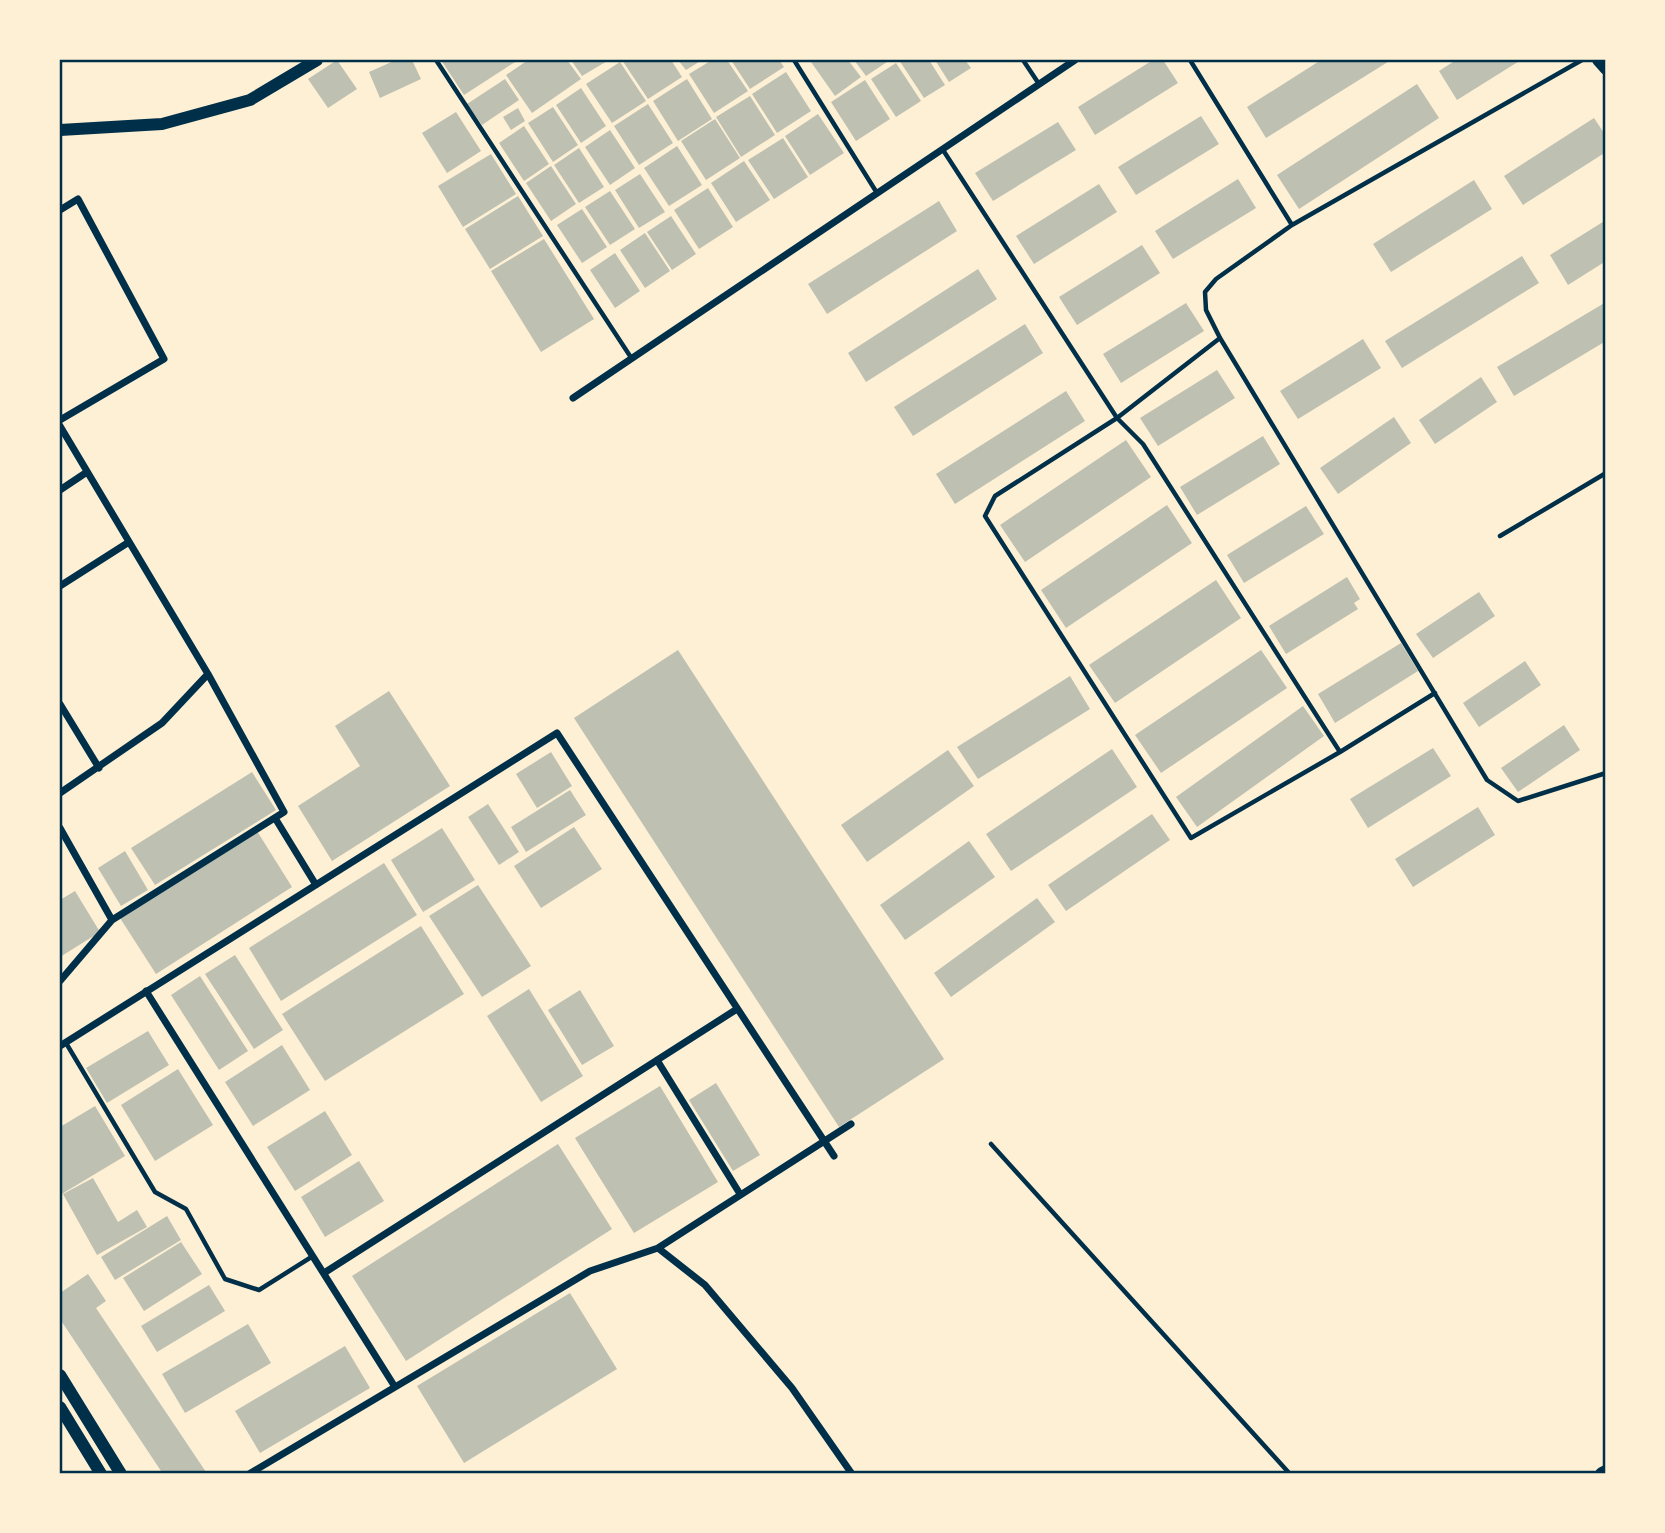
<svg xmlns="http://www.w3.org/2000/svg" width="1665" height="1533" viewBox="0 0 1665 1533" font-family="Raleway,sans-serif">
	<rect width="100%" height="100%" fill="#fdf0d5"/>
	<!-- building -->
	<path fill="#bec0b2" d="M337,60L357,89L328,108L308,79Z
		M396,60H412L421,79L380,98L369,72Z
		M441,60H513L515,62L464,95Z
		M528,60H567L581,79L532,113L506,75Z
		M571,60H609L582,76Z
		M622,60H671L682,77L648,99Z
		M678,60H702L686,70Z
		M712,60H727L748,91L714,113L689,74Z
		M731,60H779L784,67L750,89Z
		M815,60H848L861,77L835,96L811,62Z
		M854,60H890L866,76Z
		M899,60H929L945,85L924,98Z
		M935,60H965L971,68L949,82Z
		M1153,60H1163L1178,83L1095,135L1078,107Z
		M1321,60H1391L1266,138L1247,107Z
		M1456,60H1521L1457,100L1439,71Z
		M620,62L646,101L612,123L586,84Z
		M896,63L921,101L896,117L871,79Z
		M786,72L811,111L777,133L752,94Z
		M505,79L519,100L482,125L467,104Z
		M687,79L712,119L678,141L653,101Z
		M865,80L890,119L856,141L831,102Z
		M1417,84L1439,118L1299,209L1277,175Z
		M581,88L606,126L581,143L556,105Z
		M750,96L775,135L741,157L716,117Z
		M648,104L673,143L639,165L614,126Z
		M553,107L578,145L553,162L528,123Z
		M518,108L525,121L511,130L503,117Z
		M456,112L481,151L447,173L422,133Z
		M818,114L844,153L810,175L785,136Z
		M1201,116L1219,144L1136,195L1118,167Z
		M1594,118L1606,136V152L1523,205L1504,176Z
		M715,119L740,158L706,180L681,141Z
		M1058,122L1076,150L993,201L975,173Z
		M524,126L549,164L524,181L499,143Z
		M610,130L635,168L610,185L585,147Z
		M783,138L808,177L774,199L748,160Z
		M677,146L702,185L669,206L644,168Z
		M579,148L604,187L579,203L554,165Z
		M491,154L516,194L463,227L438,186Z
		M744,161L770,200L736,222L711,183Z
		M551,166L576,204L551,221L526,183Z
		M640,174L665,212L639,228L615,190Z
		M1238,179L1256,208L1173,259L1155,231Z
		M1474,180L1492,209L1391,272L1373,244Z
		M1099,184L1117,212L1034,264L1016,236Z
		M708,188L733,227L699,249L674,210Z
		M610,191L635,229L610,245L585,207Z
		M518,196L543,236L490,269L465,229Z
		M939,201L957,231L827,314L808,284Z
		M582,209L607,247L582,263L557,225Z
		M671,216L696,254L672,270L647,232Z
		M1606,220V261L1568,285L1550,255Z
		M645,233L670,271L645,288L620,250Z
		M544,239L594,319L541,352L491,271Z
		M1142,245L1160,273L1077,325L1059,297Z
		M615,253L640,291L615,308L590,270Z
		M1522,256L1539,283L1402,368L1385,341Z
		M978,269L997,299L866,382L848,353Z
		M1606,302V341L1514,396L1497,367Z
		M1186,303L1204,331L1121,383L1103,354Z
		M1025,324L1043,353L913,436L894,407Z
		M1363,339L1381,368L1298,419L1280,391Z
		M1217,370L1235,398L1158,446L1140,418Z
		M1481,377L1497,402L1435,444L1419,420Z
		M1066,391L1085,421L955,504L936,474Z
		M1394,417L1411,443L1338,494L1320,468Z
		M1263,436L1280,464L1197,515L1180,487Z
		M1126,440L1151,477L1025,562L1000,525Z
		M1167,505L1192,543L1066,628L1041,590Z
		M1306,506L1324,534L1244,583L1227,555Z
		M1347,577L1360,599L1354,603L1358,609L1286,654L1269,626Z
		M1216,580L1241,618L1115,703L1089,665Z
		M1479,592L1495,616L1433,658L1416,634Z
		M1401,643L1418,671L1335,723L1318,694Z
		M678,650L944,1059L839,1127L574,718Z
		M1261,650L1287,688L1161,773L1135,735Z
		M1525,661L1541,685L1479,727L1463,703Z
		M1070,676L1090,709L978,779L957,747Z
		M389,691L450,786L332,861L298,806L360,766L335,726Z
		M1303,706L1324,736L1197,827L1176,797Z
		M1564,725L1580,750L1518,792L1501,768Z
		M1433,748L1451,776L1368,828L1350,799Z
		M1112,749L1137,787L1011,871L986,834Z
		M948,750L974,786L867,862L841,825Z
		M551,752L572,786L537,808L516,774Z
		M252,772L276,810L155,885L131,848Z
		M570,790L586,815L526,852L511,827Z
		M488,804L519,852L499,865L468,817Z
		M1478,807L1495,835L1413,887L1395,859Z
		M1152,814L1170,840L1066,911L1048,885Z
		M574,827L602,869L541,908L514,866Z
		M442,828L475,880L423,912L391,860Z
		M257,831L292,887L156,974L120,918Z
		M969,841L995,877L905,940L880,905Z
		M125,851L148,890L121,906L98,868Z
		M384,863L417,915L281,1001L249,948Z
		M478,885L531,966L482,997L429,916Z
		M75,891L100,932L60,957V900Z
		M1037,898L1055,922L951,997L934,973Z
		M421,926L464,994L325,1081L282,1014Z
		M235,955L283,1030L254,1049L205,974Z
		M200,976L248,1051L219,1070L171,995Z
		M529,989L583,1076L541,1102L487,1016Z
		M580,990L614,1046L582,1065L548,1010Z
		M148,1031L169,1065L107,1103L86,1068Z
		M282,1045L310,1090L253,1126L225,1082Z
		M178,1069L213,1125L155,1161L121,1105Z
		M716,1083L760,1155L733,1171L689,1100Z
		M660,1086L718,1182L634,1233L575,1138Z
		M95,1106L125,1156L60,1195V1127Z
		M325,1111L352,1155L295,1191L267,1147Z
		M558,1144L612,1229L406,1361L352,1276Z
		M359,1161L384,1201L325,1237L301,1197Z
		M93,1178L118,1222L137,1210L147,1227L97,1255L63,1194Z
		M167,1216L181,1240L115,1280L101,1257Z
		M181,1242L202,1274L144,1311L123,1278Z
		M88,1274L106,1301L96,1308L206,1472L203,1474H163L60,1319V1293Z
		M209,1285L225,1311L157,1352L141,1326Z
		M570,1293L617,1369L464,1463L417,1386Z
		M248,1324L271,1363L185,1413L162,1374Z
		M345,1346L370,1388L260,1453L235,1411Z"/>
	<g fill="none" stroke-linecap="round" stroke-linejoin="round">
		<!-- service -->
		<path stroke="#003049" stroke-width="4.5" d="M436,60L632,359
			M794,60L877,193
			M1023,60L1039,84
			M1190,60L1292,225
			M1582,60L1292,225L1216,279L1205,292L1206,310L1220,338L1487,780L1518,801L1606,773
			M943,150L1117,418L1143,444L1340,752L1435,693
			M1220,338L1117,418L995,496L985,516L1191,838L1340,752
			M1500,536L1606,473
			M66,1043L155,1192L186,1209L225,1279L259,1290L313,1256
			M991,1144L1290,1474"/>
		<!-- minor -->
		<path stroke="#003049" stroke-width="7" d="M60,210L78,199L164,359L60,420
			M573,398L1075,60
			M60,426L208,674L284,812L112,920L60,981
			M60,490L87,472
			M60,586L129,542
			M60,704L99,768
			M60,793L162,723L208,674
			M275,818L316,885
			M60,828L112,920
			M146,991L395,1387
			M60,1046L557,733L834,1156
			M657,1060L740,1194
			M658,1248L705,1285L792,1388L852,1474
			M324,1273L737,1009
			M249,1474L590,1271L658,1248L851,1124"/>
		<!-- tertiary -->
		<path stroke="#003049" stroke-width="12" d="M60,130L162,124L250,100L317,60"/>
		<!-- secondary -->
		<path stroke="#003049" stroke-width="12" d="M1598,60L1606,69
			M60,1375L121,1474
			M60,1407L101,1474"/>
		<!-- primary -->
		<path stroke="#003049" stroke-width="14" d="M1602,1474L1606,1472"/>
	</g>
	<!-- border -->
	<rect width="1665" height="1533" fill="none" stroke="#fdf0d5" stroke-width="122"/>
	<rect x="61" y="61" width="1543" height="1411" fill="none" stroke="#003049" stroke-width="2.5"/>
</svg>
